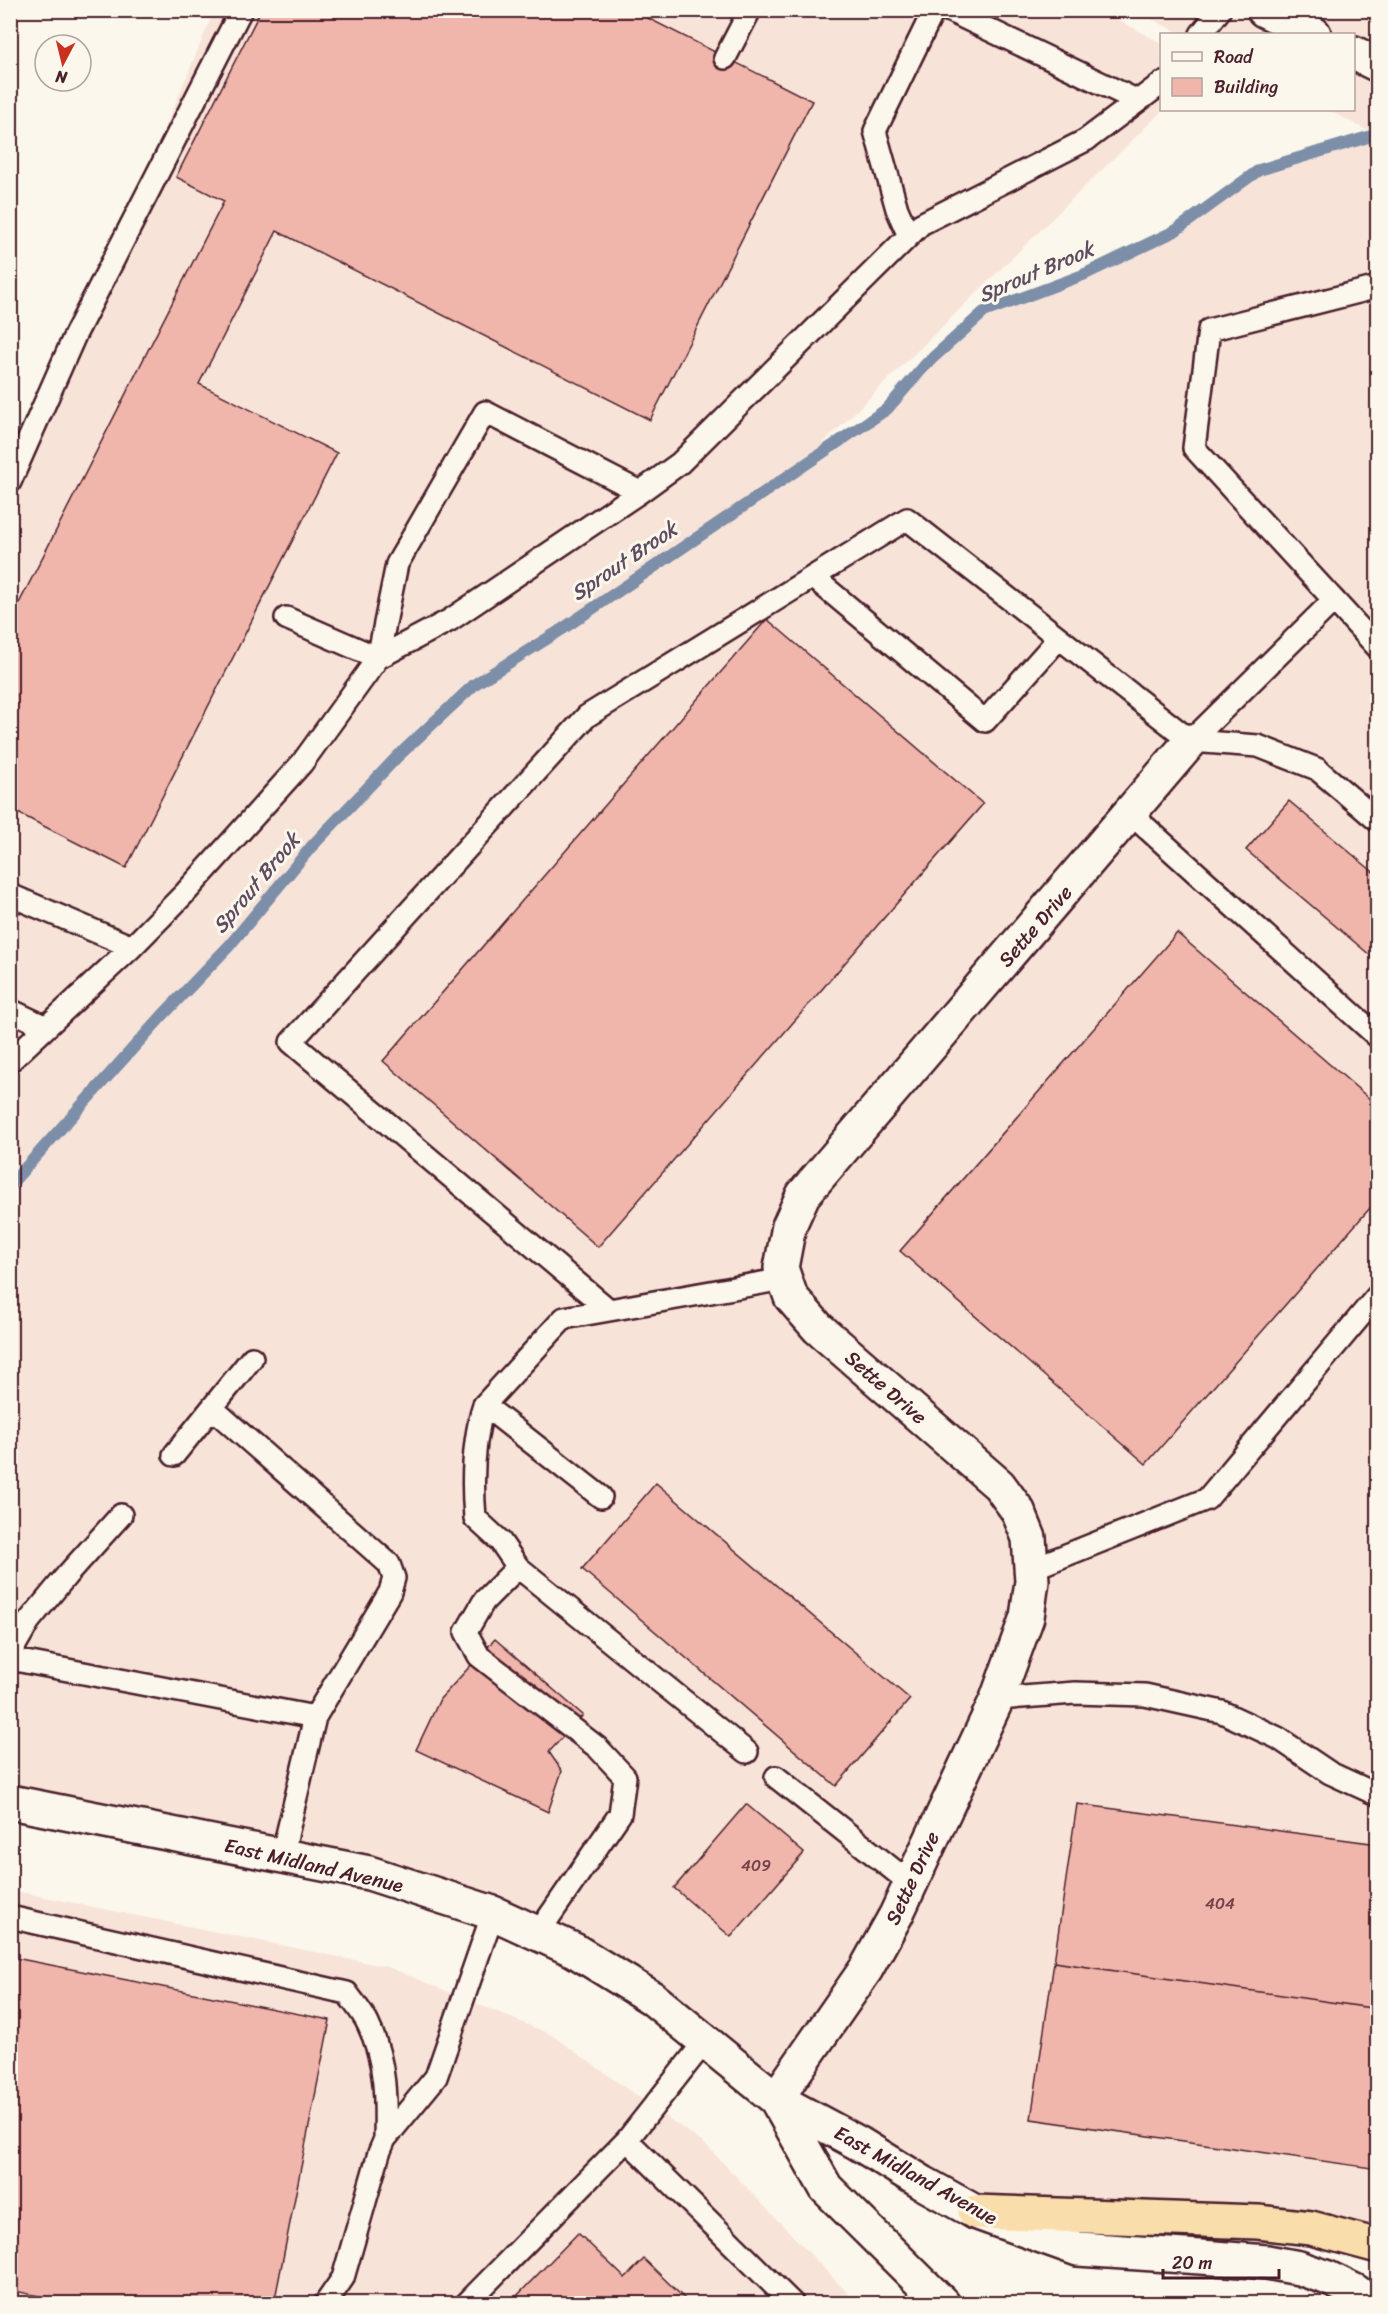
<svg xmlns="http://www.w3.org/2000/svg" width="1388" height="2314" viewBox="0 0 1388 2314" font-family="Sriracha,sans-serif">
	<rect width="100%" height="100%" fill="#fbf7ec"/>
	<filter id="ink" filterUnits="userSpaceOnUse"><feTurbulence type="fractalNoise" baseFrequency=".0167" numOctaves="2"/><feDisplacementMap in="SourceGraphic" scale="12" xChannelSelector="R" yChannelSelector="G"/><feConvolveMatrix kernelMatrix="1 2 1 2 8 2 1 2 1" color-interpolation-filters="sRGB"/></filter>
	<g filter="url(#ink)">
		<!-- built -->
		<path fill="#f8e3d8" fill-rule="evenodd" d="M1100,10L1161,43L1162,110H1163L801,465L887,409L927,363L984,312L1083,275L1175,231L1259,170L1376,135L1328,110H1354V34H1182L1135,11H1377V2246L975,2212L493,1913L11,1802V498L214,11ZM767,488L687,546L561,630L500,668Z
			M10,1890L388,1967L550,2034L706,2145L857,2303H11Z"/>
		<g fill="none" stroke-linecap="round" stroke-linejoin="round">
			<!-- stream -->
			<path stroke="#7b8ea8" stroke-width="12" d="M10,1185L162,1016L229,946L312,846L397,757L475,684L561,630L887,409L927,363L984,312L1083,275L1175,231L1259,170L1378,134"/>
		</g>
		<!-- building -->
		<path fill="#f0b5ab" stroke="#4a1f2b" stroke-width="1.5" d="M261,10H632L812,101L650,420L277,231L199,384L337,453L126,868L10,809V621L224,201L176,177Z
			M767,619L983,804L598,1247L383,1061Z
			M1289,801L1378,876V962L1246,850Z
			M1177,933L1378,1106V1199L1146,1464L900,1251Z
			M656,1483L910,1699L836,1786L582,1569Z
			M495,1639L583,1715L549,1752L562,1771L548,1812L416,1750L440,1699Z
			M746,1804L804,1853L731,1937L674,1888Z
			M1077,1804L1378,1844V2009L1054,1962Z
			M10,1957L330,2020L274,2304H77L10,2290Z
			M1054,1962L1378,2009V2169L1031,2119Z
			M578,2233L625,2278L644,2259L690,2304H509Z"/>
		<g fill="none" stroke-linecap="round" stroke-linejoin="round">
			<!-- lane casing -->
			<g stroke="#4a1f2b" stroke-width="26">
				<path id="lane" d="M948,10L1138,101
					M1201,34L1220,10
					M725,58L750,10
					M909,236L897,209L875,131L934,10
					M1378,287L1209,330L1194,448L1378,648
					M10,482L75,335L241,10
					M814,578L985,721L1059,638
					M286,618L378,658L397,564L485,412L640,492
					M1191,741L1334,600
					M1131,814L1378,1037
					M10,895L132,947
					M10,1010L46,1027
					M10,1061L132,947L186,892L302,763L378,658L450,620L640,492L680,463L921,224L1086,140L1162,83
					M609,1310L291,1042L587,716L907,519L1191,741L1258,746L1317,769L1378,821
					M484,1405C473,1440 472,1482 475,1518L500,1541L518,1567L484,1601L466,1632L479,1656L598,1748L625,1777L620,1814L538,1933
					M212,1408L389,1564L394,1578L390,1592L315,1717L282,1856
					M174,1455L252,1358
					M601,1497L484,1405L564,1318L784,1279
					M518,1567L747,1752
					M1031,1569L1207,1499L1378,1295
					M10,1654L29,1621L67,1575L121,1515
					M10,1659L315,1717
					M997,1699L1075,1693L1145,1695L1222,1712L1278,1738L1330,1773L1378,1795
					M776,1777L910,1883
					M10,1917L347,1993C354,2003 363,2013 368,2024C386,2061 386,2099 385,2139
					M627,2140L793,2304
					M325,2304L343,2278L379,2153L385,2139L436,2077L493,1913
					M466,2304L627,2140L706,2040"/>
			</g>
			<!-- street casing -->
			<g stroke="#4a1f2b" stroke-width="38">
				<path id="street" d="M1264,10L1314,34
					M1354,53L1378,65
					M776,2099L866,1969L896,1915L997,1699L1027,1617L1032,1581L1029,1538L1018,1511L999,1485L818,1328L791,1297L781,1268L789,1226L803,1195L1191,741"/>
			</g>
			<!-- secondary casing -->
			<g stroke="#4a1f2b" stroke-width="38">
				<path id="secondary" d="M10,1802L369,1873L493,1913L574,1950L652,1998L776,2099L858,2143L923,2183L975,2212L1078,2249L1215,2258L1267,2262L1299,2268L1328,2278L1355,2291L1372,2304
					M776,2099L826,2188L943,2304"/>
			</g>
			<!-- highway casing -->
			<g stroke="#4a1f2b" stroke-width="38">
				<path id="highway" d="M975,2212L1258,2222L1311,2228L1378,2246"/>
			</g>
			<!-- lane -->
			<use href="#lane" stroke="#fbf7ec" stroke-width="21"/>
			<!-- street -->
			<use href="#street" stroke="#fbf7ec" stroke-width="33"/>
			<!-- secondary -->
			<use href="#secondary" stroke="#fbf7ec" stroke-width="33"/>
			<!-- highway -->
			<use href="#highway" stroke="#f9deab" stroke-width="33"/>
		</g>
	</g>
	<g text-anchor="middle" stroke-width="6" stroke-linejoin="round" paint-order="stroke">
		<!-- number labels -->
		<g font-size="16" fill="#74444b">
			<text x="756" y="1871">409</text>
			<text x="1220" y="1909">404</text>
		</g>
		<!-- street labels -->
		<g font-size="20" fill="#4a1f2b" stroke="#fbf7ec">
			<text transform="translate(1035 926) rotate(-49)" y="7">Sette Drive</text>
			<text transform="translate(886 1387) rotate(41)" y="7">Sette Drive</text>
			<text transform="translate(314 1865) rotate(13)" y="7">East Midland Avenue</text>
			<text transform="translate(912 1878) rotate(-65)" y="7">Sette Drive</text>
			<text transform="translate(916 2175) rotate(29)" y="7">East Midland Avenue</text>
		</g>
		<!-- water labels -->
		<g font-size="21" font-style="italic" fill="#5e4d5f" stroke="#fbf7ec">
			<text transform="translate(1036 272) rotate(-23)" y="7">Sprout Brook</text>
			<text transform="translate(624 561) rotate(-34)" y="7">Sprout Brook</text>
			<text transform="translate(256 883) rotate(-50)" y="7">Sprout Brook</text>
		</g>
	</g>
	<!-- margin -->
	<rect width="1388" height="2314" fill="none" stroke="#fbf7ec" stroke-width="36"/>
	<rect x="18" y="18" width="1352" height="2278" fill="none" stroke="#4a1f2b" stroke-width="2" filter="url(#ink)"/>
	<!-- legend -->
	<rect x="1160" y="33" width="195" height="78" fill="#fbf7ec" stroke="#b4a19f" stroke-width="1.5"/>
	<rect x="1172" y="52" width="30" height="9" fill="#fbf7ec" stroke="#b4a19f" stroke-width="1.5"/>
	<text x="1214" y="63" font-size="18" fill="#4a1f2b">Road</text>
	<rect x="1172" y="78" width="30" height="18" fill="#f0b5ab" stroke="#b4a19f" stroke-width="1.5"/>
	<text x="1214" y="93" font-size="18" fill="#4a1f2b">Building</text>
	<!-- north arrow -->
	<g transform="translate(63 63) rotate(187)"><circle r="28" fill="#fbf7ec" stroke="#b4a19f" stroke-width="1.5"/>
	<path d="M0-4.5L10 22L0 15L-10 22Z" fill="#c8321e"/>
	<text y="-9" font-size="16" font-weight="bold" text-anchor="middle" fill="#4a1f2b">N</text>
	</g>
	<!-- scale -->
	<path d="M1163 2269v9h116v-9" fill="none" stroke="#4a1f2b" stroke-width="3"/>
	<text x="1172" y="2269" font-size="18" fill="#4a1f2b" stroke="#fbf7ec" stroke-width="4.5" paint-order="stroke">20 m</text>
</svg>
